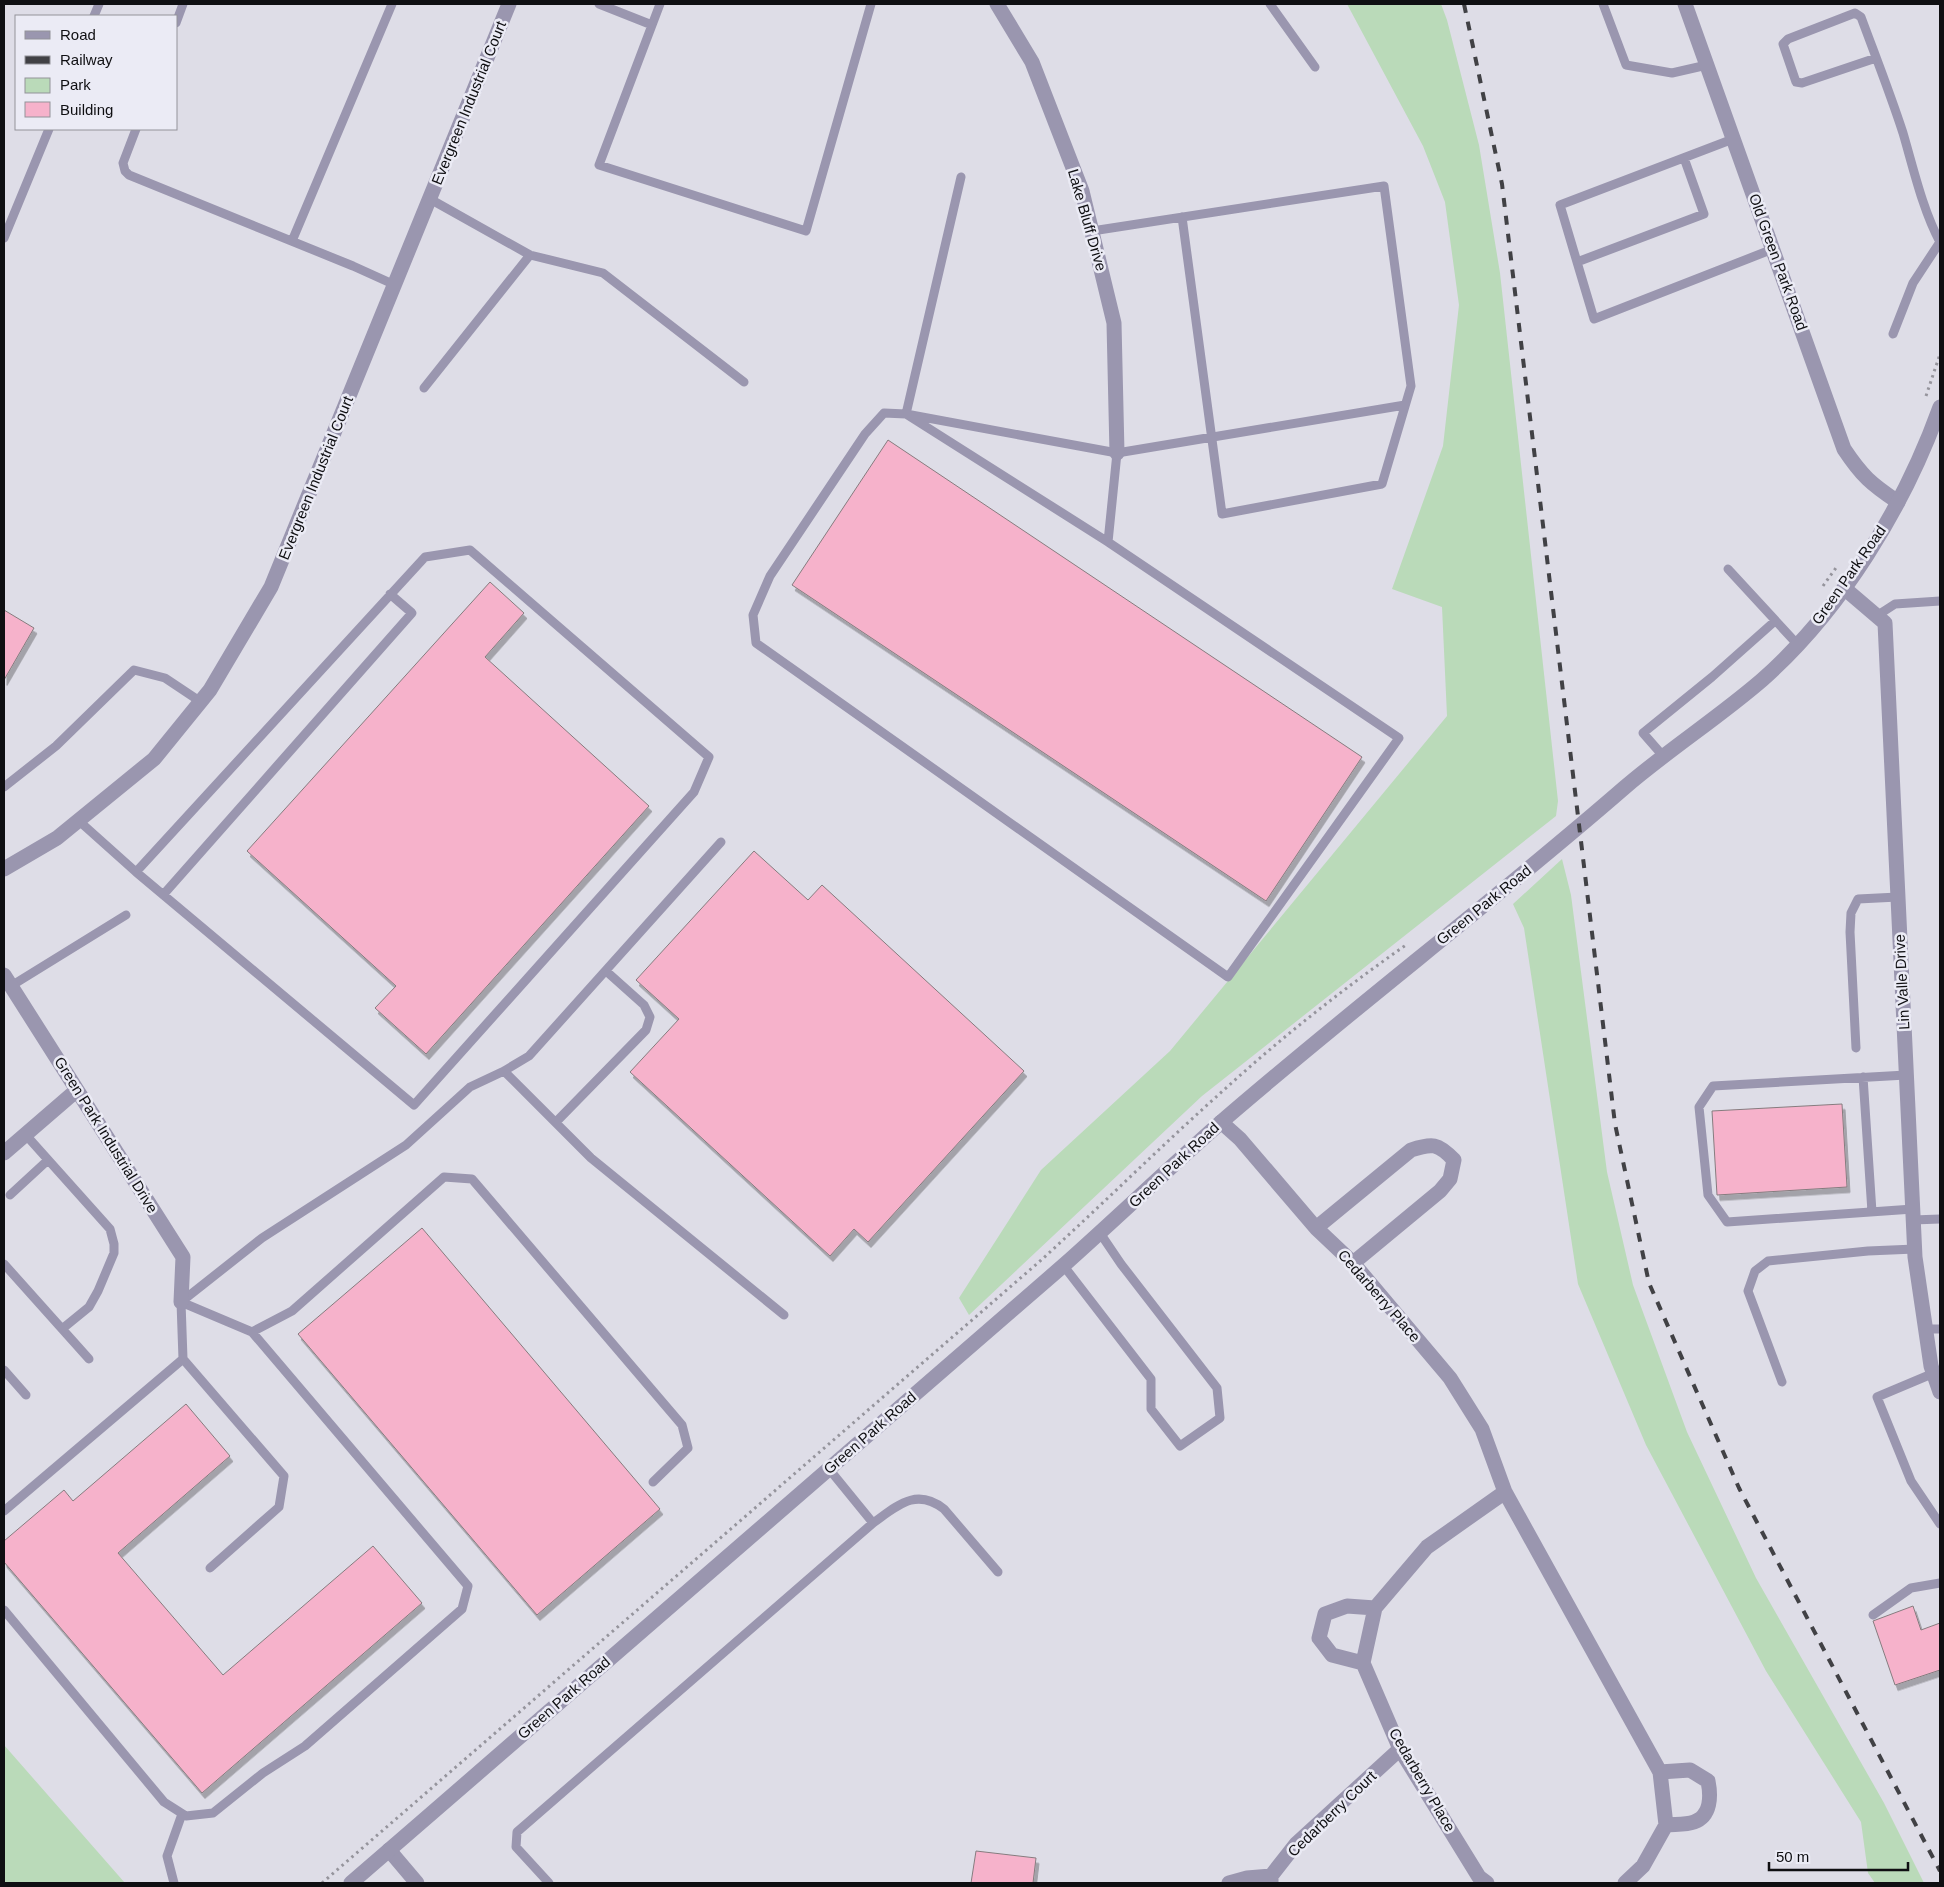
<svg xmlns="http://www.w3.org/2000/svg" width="1944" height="1887" viewBox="0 0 1944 1887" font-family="Helvetica,sans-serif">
	<defs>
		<filter id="shadow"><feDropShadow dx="3" dy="5.5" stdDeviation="0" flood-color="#0004"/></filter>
	</defs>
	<rect width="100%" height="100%" fill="#dedde7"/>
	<!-- green -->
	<path fill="#badab9" d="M1347,4H1441L1447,20L1479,145L1500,273L1558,801L1556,816L1202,1096L969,1315L959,1298L1041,1170L1170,1051L1447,716L1442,607L1392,589L1443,446L1459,305L1445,202L1423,146Z
		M1562,859L1571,895L1607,1172L1633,1285L1687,1432L1756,1578L1884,1803L1924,1883H1875L1868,1873L1861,1822L1766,1671L1646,1445L1578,1284L1524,928L1513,904Z
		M4,1745L125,1883H4Z"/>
	<!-- building -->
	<path fill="#f6b2cb" stroke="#867c7f" filter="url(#shadow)" d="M888,440L1362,757L1266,901L792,585Z
		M490,582L524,613L485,657L649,806L426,1054L375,1008L396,986L247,851Z
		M4,610L34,628L4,680Z
		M754,851L808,900L822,885L1024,1071L868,1242L854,1229L830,1256L630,1072L679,1019L636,980Z
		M1842,1104L1847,1187L1717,1195L1712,1111Z
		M422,1228L660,1509L537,1615L298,1334Z
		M186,1404L230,1456L118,1553L223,1675L373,1546L422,1603L202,1793L4,1562V1541L64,1490L73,1501Z
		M1913,1606L1921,1630L1940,1623V1670L1895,1685L1873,1621Z
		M976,1851L1036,1858L1033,1883H971Z"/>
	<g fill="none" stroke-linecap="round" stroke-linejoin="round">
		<!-- path -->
		<path stroke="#95949c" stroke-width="3" stroke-dasharray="2.5 4" stroke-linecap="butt" d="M1926,396L1940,354
			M1823,586L1838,565
			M322,1883L1039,1262C1102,1205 1162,1145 1225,1089C1282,1037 1343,989 1406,945"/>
		<!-- service -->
		<path stroke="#9a96af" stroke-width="9" d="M599,4L652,25
			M660,4L599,165L806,231L871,4
			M1270,4L1315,67
			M1603,4L1626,65L1672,73L1707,65
			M94,16L99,4
			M176,23L183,4
			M1876,58L1802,83L1796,82L1783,44L1788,39L1855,13L1861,17C1875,55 1890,93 1903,133C1913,167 1923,211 1940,242
			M136,129L123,163L125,171L129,175L353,266L395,285
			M1733,139L1560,205L1594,319L1773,249
			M961,177L906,414L1108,542
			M430,199L530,255L603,273L744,382
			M1092,231L1384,186L1411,386L1382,484L1222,514L1182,217
			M4,238L49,129
			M292,241L392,4
			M1577,262L1704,214L1684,158
			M1893,334L1913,283L1940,242
			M424,388L530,255
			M1117,453L1108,542L1399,738L1228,977L756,643L753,615L770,576L865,434L884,413L906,414L1117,453L1405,405
			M1728,569L1798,645
			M1878,615L1895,604L1940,601
			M1664,757L1643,733L1712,677L1775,621
			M4,787L56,746L134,670L165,678L201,702
			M79,821L136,872L414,1105L694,792L709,757L470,550L425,557L136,872
			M163,895L412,613L390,594
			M11,986L126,915
			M1856,1048L1850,932L1851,913L1858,899L1898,897
			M504,1071L591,1158L784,1315
			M1906,1075L1713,1086L1699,1107L1708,1195L1727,1222L1913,1209
			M1863,1077L1872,1212
			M556,1122L646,1030L650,1017L644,1005L606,971
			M25,1134L110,1229L114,1244V1253L98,1291L89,1307L62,1329
			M10,1195L48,1160
			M1913,1220L1940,1219
			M4,1264L89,1359
			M1063,1265L1151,1379V1409L1180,1446L1220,1418L1217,1388L1121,1264L1100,1233
			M181,1302L262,1238L406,1145L470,1087L504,1071L529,1056L721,842
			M1926,1329H1940
			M252,1332L292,1311L444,1177L472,1179L682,1425L688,1448L653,1482
			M183,1359L284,1476L279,1507L210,1568
			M4,1370L26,1395
			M1934,1373L1877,1397L1911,1481L1940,1524
			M1782,1382L1748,1291L1755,1271L1768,1261L1868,1251L1915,1249
			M829,1469L873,1523
			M4,1511L183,1359L181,1302
			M4,1610L164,1802L186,1816L213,1813L263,1773L305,1746L462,1609L468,1586L252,1332L181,1302
			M1873,1615L1911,1588L1940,1583
			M174,1883L167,1856L182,1814
			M549,1883L516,1847L517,1832L873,1523C897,1506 916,1487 944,1509L998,1572"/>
		<!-- minor -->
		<path stroke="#9a96af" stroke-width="15" d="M997,4L1032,62L1082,191L1114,323L1117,453
			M1685,4L1844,449C1862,476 1871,484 1898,502
			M1844,588L1885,623L1915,1257L1931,1366L1940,1392
			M4,869L57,838L154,759L210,690L271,587L509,4
			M4,975L183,1257L181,1302
			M1221,1122L1240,1139L1316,1228L1353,1263L1450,1378L1482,1429L1505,1492L1427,1547L1375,1608L1363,1663L1400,1749L1479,1877L1487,1883
			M4,1153L77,1090
			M1316,1228L1411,1150C1432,1143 1438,1143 1454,1160L1450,1179L1440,1191L1353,1263
			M1505,1492L1660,1772L1666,1825L1643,1866L1625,1883
			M1363,1663L1332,1655L1319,1638L1325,1614L1347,1606L1375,1608
			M1660,1772L1690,1770L1708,1781C1711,1796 1711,1816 1694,1822C1686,1825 1674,1824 1666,1825
			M389,1850L417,1883
			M1229,1883L1247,1878L1271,1876
			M1271,1883V1876L1296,1844L1400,1749"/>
		<!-- tertiary -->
		<path stroke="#9a96af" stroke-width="15" d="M351,1883C589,1677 828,1472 1064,1265C1119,1216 1172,1165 1227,1117C1357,1005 1494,901 1624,788C1668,750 1718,718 1762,680C1842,609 1904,507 1940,407"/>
		<!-- rail -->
		<path stroke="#414145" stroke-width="4" stroke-dasharray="9 9" stroke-linecap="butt" d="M1464,4L1502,184L1615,1124L1649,1283L1739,1488L1940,1871"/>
	</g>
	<g text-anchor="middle" stroke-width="5" stroke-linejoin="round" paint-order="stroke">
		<!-- street labels -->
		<g font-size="15" fill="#0f0f12" stroke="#ebebf5">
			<text transform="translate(469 103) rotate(-68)" y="5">Evergreen Industrial Court</text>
			<text transform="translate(1087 220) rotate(74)" y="5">Lake Bluff Drive</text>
			<text transform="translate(1778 262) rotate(70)" y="5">Old Green Park Road</text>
			<text transform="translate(316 478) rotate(-68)" y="5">Evergreen Industrial Court</text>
			<text transform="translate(1849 575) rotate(-55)" y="5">Green Park Road</text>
			<text transform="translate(1484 905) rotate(-39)" y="5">Green Park Road</text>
			<text transform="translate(1902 982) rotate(-93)" y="5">Lin Valle Drive</text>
			<text transform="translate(106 1135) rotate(58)" y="5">Green Park Industrial Drive</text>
			<text transform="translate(1174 1165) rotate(-43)" y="5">Green Park Road</text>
			<text transform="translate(1379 1296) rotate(49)" y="5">Cedarberry Place</text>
			<text transform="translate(870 1433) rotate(-41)" y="5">Green Park Road</text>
			<text transform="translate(564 1698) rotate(-41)" y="5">Green Park Road</text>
			<text transform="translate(1422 1780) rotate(60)" y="5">Cedarberry Place</text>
			<text transform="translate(1332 1814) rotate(-44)" y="5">Cedarberry Court</text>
		</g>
	</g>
	<!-- border -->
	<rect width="1944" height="1887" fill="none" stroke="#0f0f12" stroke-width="10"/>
	<!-- legend -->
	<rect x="15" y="15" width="162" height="115" fill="#ebebf5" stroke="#93939a"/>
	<rect x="25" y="31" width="25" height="8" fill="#9a96af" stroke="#93939a"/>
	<text x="60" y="40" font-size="15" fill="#0f0f12">Road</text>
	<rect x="25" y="56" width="25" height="8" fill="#414145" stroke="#93939a"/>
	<text x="60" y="65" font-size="15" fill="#0f0f12">Railway</text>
	<rect x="25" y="78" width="25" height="15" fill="#badab9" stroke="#93939a"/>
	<text x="60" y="90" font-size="15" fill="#0f0f12">Park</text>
	<rect x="25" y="102" width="25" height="15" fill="#f6b2cb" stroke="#93939a"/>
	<text x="60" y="115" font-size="15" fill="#0f0f12">Building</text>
	<!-- scale -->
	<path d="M1769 1862v8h139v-8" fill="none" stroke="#0f0f12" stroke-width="2.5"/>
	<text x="1776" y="1862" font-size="15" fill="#0f0f12" stroke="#ebebf5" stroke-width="4" paint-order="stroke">50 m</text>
</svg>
